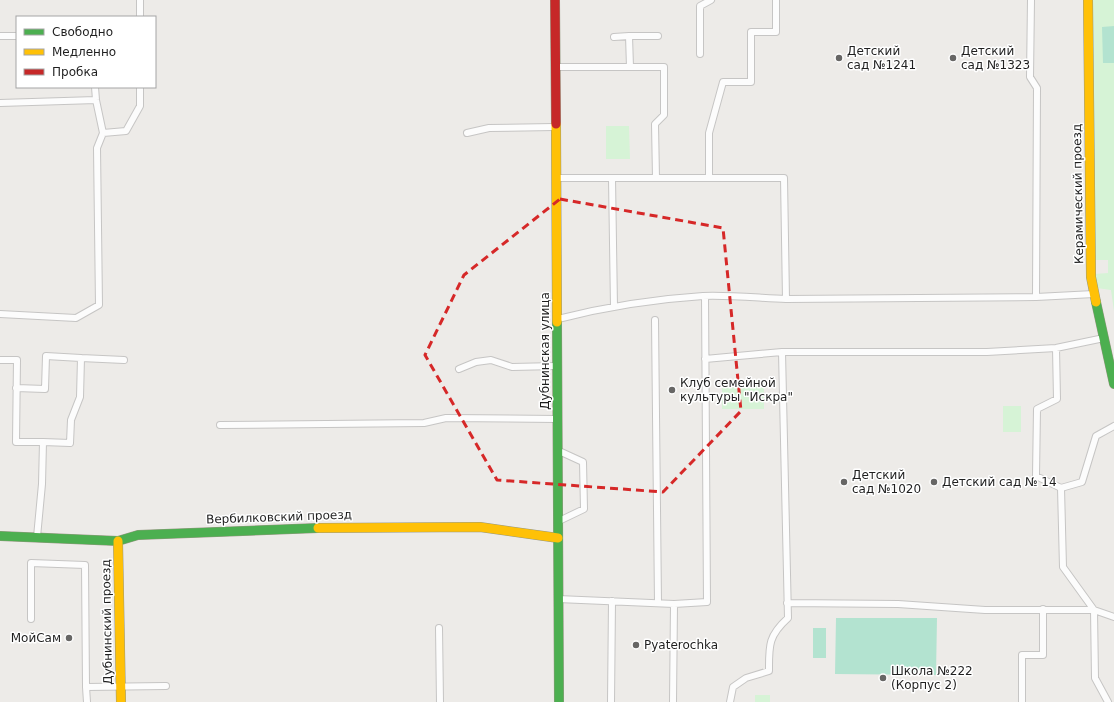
<svg xmlns="http://www.w3.org/2000/svg" width="1114" height="702" viewBox="0 0 1114 702" font-family="'DejaVu Sans',sans-serif">
	<rect width="100%" height="100%" fill="#edebe8"/>
	<!-- park -->
	<path fill="#d6f3d6" d="M1091,0H1114V311L1111,290L1097,288L1094,274L1108,273V260H1093Z
		M606,126H629L630,159H606Z
		M722,380H764V409H722Z
		M1003,406H1021V432H1003Z
		M755,695H770V702H755Z"/>
	<!-- pitch -->
	<path fill="#b3e3d0" d="M1114,26V63H1103L1102,27Z
		M836,618H937L936,675L835,674Z
		M813,628H826V658H813Z"/>
	<g fill="none" stroke-linecap="round" stroke-linejoin="round">
		<!-- lane casing -->
		<g stroke="#c6c5c4" stroke-width="8">
			<path id="lane" d="M140,0V17
				M1031,0L1030,77L1037,88L1036,297
				M0,36H17
				M614,37L629,36
				M700,54V6L711,0
				M557,67H664V115L655,124L656,178
				M630,67L629,36H658
				M0,103L96,100
				M103,133L126,131L140,106V87
				M467,133L489,128L554,127
				M556,178H784L786,299C759,298 731,295 703,296C655,299 605,307 558,319
				M612,178L614,307
				M709,178V133L723,82H751V32H776V0
				M786,299L1036,297L1094,294
				M0,314L76,318L99,305L97,148L103,133L96,100L95,87
				M655,320L658,603
				M1056,348L1057,399L1037,409L1036,476L1061,488L1063,567L1094,610L1095,678L1108,702
				M81,358L124,360
				M705,359L782,352H987L1056,348L1104,338
				M0,360H17L16,442H43L42,484L37,537
				M459,369L476,362L491,360L512,367L556,366
				M16,388L45,389L46,356L81,358L80,397L71,420L70,443L43,442
				M220,425L424,423L446,418L557,419
				M559,451L583,462L584,509L559,521
				M1061,488L1082,482L1096,436L1114,426
				M558,599L674,604L707,602L705,296
				M787,603L898,604L985,610H1094L1114,617
				M31,619V563L85,565L86,687
				M439,628L440,702
				M87,702L86,687L166,686
				M611,702L612,601
				M673,702L674,604
				M730,702L733,687L746,678L769,671C769,646 768,636 788,618L782,352
				M1022,702V655H1043V609"/>
		</g>
		<!-- fast casing -->
		<g stroke="#959780" stroke-width="10">
			<path id="fast" d="M1096,302L1114,384
				M557,322L559,702
				M0,536L118,541L138,535L318,528"/>
		</g>
		<!-- slow casing -->
		<g stroke="#959780" stroke-width="10">
			<path id="slow" d="M1088,0L1091,277L1096,302
				M556,124L557,322
				M318,528L480,527L558,538
				M118,541L121,702"/>
		</g>
		<!-- jam casing -->
		<g stroke="#959780" stroke-width="10">
			<path id="jam" d="M555,0L556,124"/>
		</g>
		<!-- lane -->
		<use href="#lane" stroke="#fcfcfc" stroke-width="6"/>
		<!-- fast -->
		<use href="#fast" stroke="#4caf50" stroke-width="9"/>
		<!-- slow -->
		<use href="#slow" stroke="#ffc107" stroke-width="9"/>
		<!-- jam -->
		<use href="#jam" stroke="#c62828" stroke-width="9"/>
	</g>
	<!-- marked area -->
	<path fill="none" stroke="#d62828" stroke-width="3" stroke-dasharray="8 5" stroke-linejoin="round" d="M560,199L723,228L741,411L663,492L497,480L425,355L464,275Z"/>
	<!-- markers -->
	<g fill="#676665" stroke="#fff" stroke-width="1.5">
		<circle cx="839" cy="58" r="4"/>
		<circle cx="953" cy="58" r="4"/>
		<circle cx="672" cy="390" r="4"/>
		<circle cx="844" cy="482" r="4"/>
		<circle cx="934" cy="482" r="4"/>
		<circle cx="69" cy="638" r="4"/>
		<circle cx="636" cy="645" r="4"/>
		<circle cx="883" cy="678" r="4"/>
	</g>
	<g text-anchor="middle" stroke-width="3" stroke-linejoin="round" paint-order="stroke">
		<!-- poi labels -->
		<g font-size="12" fill="#1f1f1f" stroke="#fff" text-anchor="start">
			<text x="847" y="55">Детский<tspan x="847" dy="14">сад №1241</tspan></text>
			<text x="961" y="55">Детский<tspan x="961" dy="14">сад №1323</tspan></text>
			<text x="680" y="387">Клуб семейной<tspan x="680" dy="14">культуры "Искра"</tspan></text>
			<text x="852" y="479">Детский<tspan x="852" dy="14">сад №1020</tspan></text>
			<text x="942" y="486">Детский сад № 14</text>
			<text x="61" y="642" text-anchor="end">МойСам</text>
			<text x="644" y="649">Pyaterochka</text>
			<text x="891" y="675">Школа №222<tspan x="891" dy="14">(Корпус 2)</tspan></text>
		</g>
		<!-- street labels -->
		<g font-size="12" fill="#1f1f1f" stroke="#fff">
			<text transform="translate(1078 194) rotate(-91)" y="4">Керамический проезд</text>
			<text transform="translate(545 351) rotate(-90)" y="4">Дубнинская улица</text>
			<text transform="translate(279 517) rotate(-2)" y="4">Вербилковский проезд</text>
			<text transform="translate(107 622) rotate(-91)" y="4">Дубнинский проезд</text>
		</g>
	</g>
	<!-- legend -->
	<rect x="16" y="16" width="140" height="72" fill="#ffffff" stroke="#a5a5a5"/>
	<rect x="24" y="29" width="20" height="6" fill="#4caf50" stroke="#a5a5a5"/>
	<text x="52" y="36" font-size="12" fill="#1f1f1f">Свободно</text>
	<rect x="24" y="49" width="20" height="6" fill="#ffc107" stroke="#a5a5a5"/>
	<text x="52" y="56" font-size="12" fill="#1f1f1f">Медленно</text>
	<rect x="24" y="69" width="20" height="6" fill="#c62828" stroke="#a5a5a5"/>
	<text x="52" y="76" font-size="12" fill="#1f1f1f">Пробка</text>
</svg>
